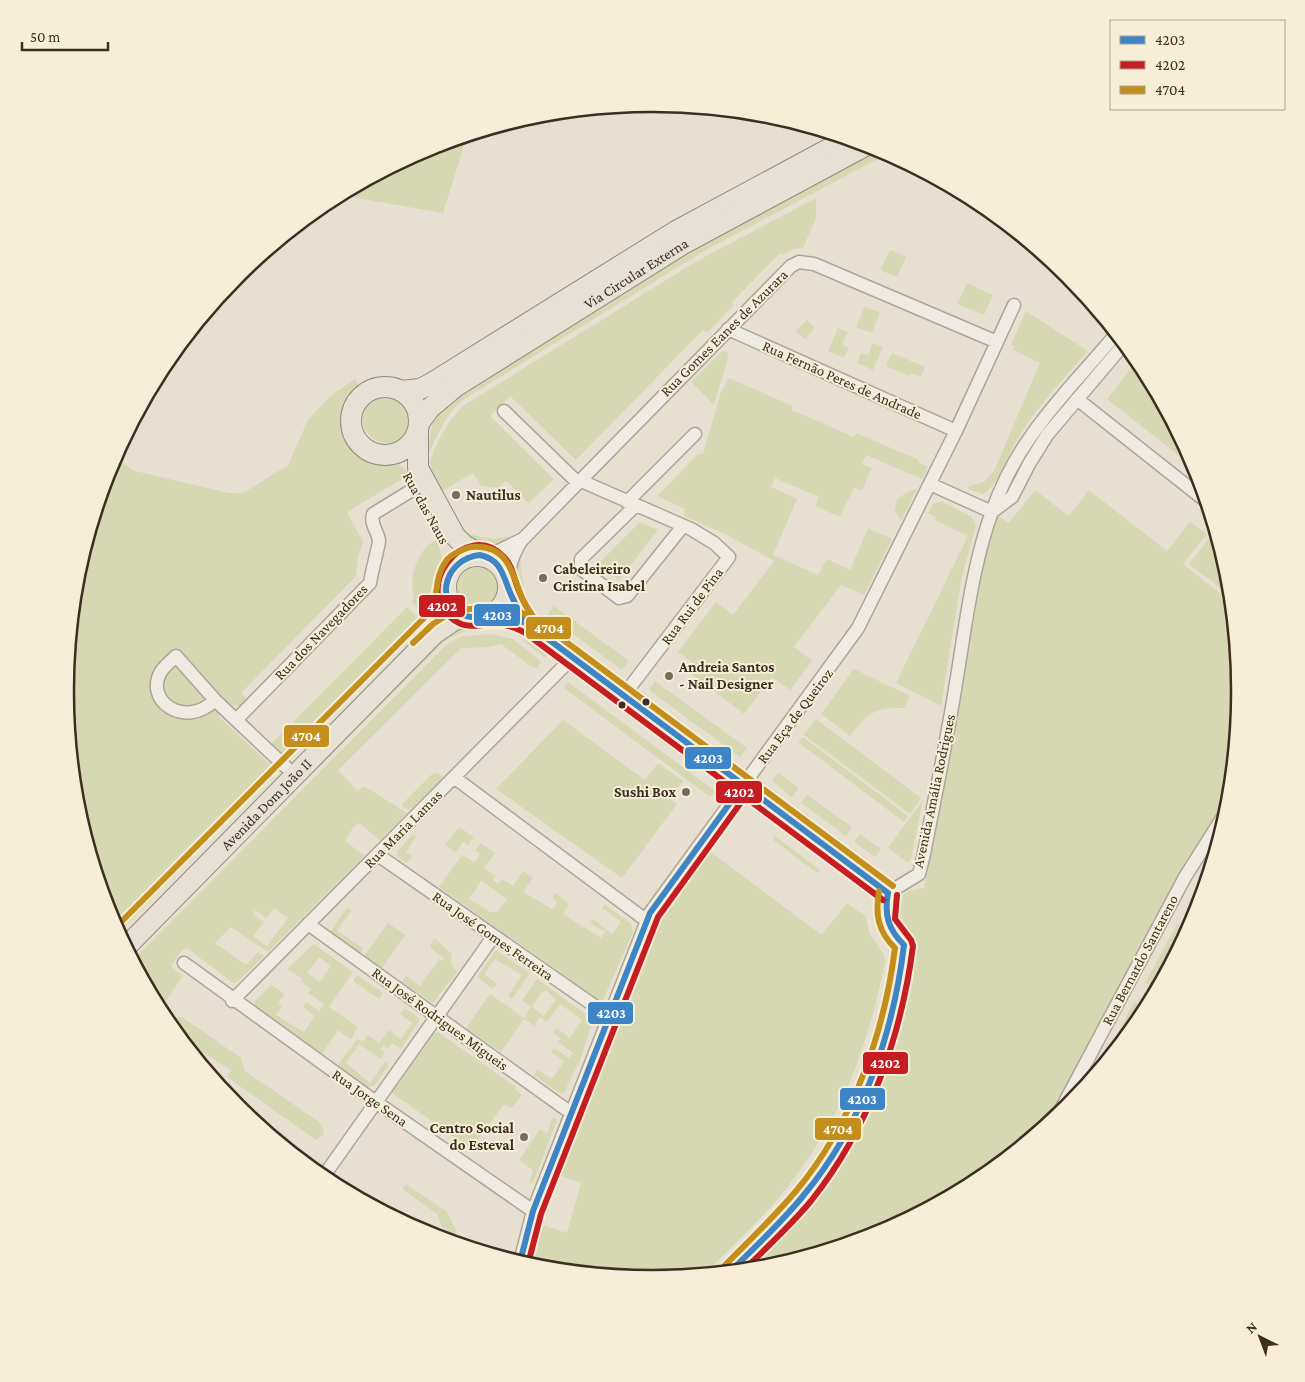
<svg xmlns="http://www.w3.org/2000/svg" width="1305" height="1382" viewBox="0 0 1305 1382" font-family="'Crimson Pro',serif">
	<rect width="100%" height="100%" fill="#e7e0d1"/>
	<!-- green -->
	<path fill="#d6d7b3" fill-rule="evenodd" d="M467,136L443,213L339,195L428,148Z
		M879,149L887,154L704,251L464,399C443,416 437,438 425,461L432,425L446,404L670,260Z
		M816,198V218L803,248L794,249L784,255L780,253L732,302L734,305L707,333L703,330L576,460L510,396L490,416L554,479L529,503L506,481L498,488L481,486L473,473L442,491C438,484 430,474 430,466C431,449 451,417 463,406L697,261Z
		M890,250L906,257L897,277L880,270Z
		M967,283L993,295L984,315L957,304Z
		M865,306L880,313L872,333L856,327Z
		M1026,311L1088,351C1062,381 1033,410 1014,445C1008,455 993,494 982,494L968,489L969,486L984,482L994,471L1040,363L1013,350L1015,347L1011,345Z
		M807,320L815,328L805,339L796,331Z
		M838,328L848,332L842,345L849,348L844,358L828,351Z
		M873,343L883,347L873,370L857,363L861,353L868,355Z
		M723,350L729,354L714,405L691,382Z
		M1131,352L1141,365L1196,469L1107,399L1137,361L1129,354Z
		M892,353L925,367L921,377L911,373L909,376L886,366Z
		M729,378L793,406L792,410L854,437L856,433L919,460L918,462L928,467L922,479L866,455L862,464L872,468L862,490L854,488L840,517L815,506L819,497L775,478L771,487L797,499L773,555L818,575L827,559L850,570L868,528L892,539L864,595L841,585L794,647L812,661L790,690L772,677L744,714L690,673L695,665L678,652L716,602L733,615L774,561L727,535L684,516L685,509L657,496L698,454H703L721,392Z
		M355,379L364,394C349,410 345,435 365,449C380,459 396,458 410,474L347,512L363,542L358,557L356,576L241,693L247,699L240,706L229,705L218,716L277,771L119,933L110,916L76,805L65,691L76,576L110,466L114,458L135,471L229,493H243L288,465L308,420L328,398Z
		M363 419a24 24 0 1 1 48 0a24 24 0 1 1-48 0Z
		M917,489L901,521L895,511L897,499L909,491Z
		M1035,490L1069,516L1089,490L1167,551L1190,522L1207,534L1183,564L1231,602L1240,691L1230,796L1174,884L1048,1123L979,1180L877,1234L767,1267L749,1269L818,1197L849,1152L872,1097L896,1030L914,943C909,930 897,933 894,910C898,895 909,889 924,888L979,572L997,515L1009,523Z
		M941,501L972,517L976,525L961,581L941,706L896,683L968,536L935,520L936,517L928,513L933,504Z
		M640,522L658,530L619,580L597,565Z
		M467,534L494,539L514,536C502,547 489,547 473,544Z
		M1211,536C1226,548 1229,577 1231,596L1189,564Z
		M437,539L442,558L436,577V594L428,618L412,602L414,599C409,577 416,550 437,539Z
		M524,546L525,548L520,558L521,571L525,594L532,605L529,615C510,582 511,582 524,546Z
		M452 585a23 23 0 1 1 46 0a23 23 0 1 1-46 0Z
		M554,606L629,661L622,670L547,615Z
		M407,607L423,622L294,753H280L270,745Z
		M504,620L520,628C513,633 509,629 501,629C482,627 459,630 444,642L131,955L443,632L488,621Z
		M525,632L551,651L545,658L525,642L523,639Z
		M491,634L513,639L541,662L537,668L532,667L501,644L488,647L461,648L338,770L358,791L364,786L407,813L380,840L359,823L354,826L345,841L365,856L268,952L231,927L215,943L246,965L258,952L264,956L237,982L233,983L188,949H183L171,966L183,976L163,1005L160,1003L158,1006L133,960L447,644L463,636ZM274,908L288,918L267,946L253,936L264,922L253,914L255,910L266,918Z
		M854,669L910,696L904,708C874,707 867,714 850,736L821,714Z
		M655,681L747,748L740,757L649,690Z
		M568,682L715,791L710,797L564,688Z
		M816,719L921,798L910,814L804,735Z
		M563,720L645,780L658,763L683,781L670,799L677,804L622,878L496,789Z
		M803,737L908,816L904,822L798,742Z
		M437,773L443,777L409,811L401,805L432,774Z
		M778,773L799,788L792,797L772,781Z
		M807,795L852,827L846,836L801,803Z
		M923,800L911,859L908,863L888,848Z
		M459,827L474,837L468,845L463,842L456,852L445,845Z
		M413,834L416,837L406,852L412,856L407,863L397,857V851Z
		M860,834L881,849L875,857L854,842Z
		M775,836L820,870L817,873L773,840Z
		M481,843L495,853L484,868L496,876L493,880L498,884L502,879L513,886L523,871L533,878L523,892L552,909L557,903L552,898L556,893L569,904L563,914L601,938L605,932L590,923L593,919L612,934L621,922L602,908L605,904L631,924L633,932L603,1000L601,1001L439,887L462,855L475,862L480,854L475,850ZM481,881L507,899L497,912H490L469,899Z
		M711,852L822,935L847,903L866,917L870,934L884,955L885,962C867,1050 842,1118 786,1189C762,1219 732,1246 705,1273L652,1278L538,1267L528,1264L540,1224L567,1233L581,1183L559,1175L557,1168L653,917L697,856L704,861Z
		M1199,884L1204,887L1197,909L1188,904Z
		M347,908L351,911L337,931L363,948L360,953L330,932Z
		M388,923L405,935L382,968L364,956Z
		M1177,924L1188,930L1185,935L1177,931L1171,946L1177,949L1161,980L1157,978L1153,987L1145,983Z
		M434,938L452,954L451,962L457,972L433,1003L402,982L406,976L420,986L439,959L442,961L444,959L430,947Z
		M314,944L353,972L329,1007L358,1027L351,1039L338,1030L322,1054L256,1006L254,1002L271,985L285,994L278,1003L282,1007L276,1015L304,1032L315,1016L303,1007L306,1002L319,1011L324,1004L308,993L311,989L302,982L303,979L287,969ZM319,957L331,966L320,982L307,973Z
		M496,950L530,973L512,999L508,996L522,975L495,959L484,974L497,984L493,989L477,977Z
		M357,975L383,993L379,999L353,981Z
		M537,979L590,1017L593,1021L581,1058L564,1093L558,1092L534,1075L538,1070L552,1079L564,1061L551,1052L554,1048L569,1058L573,1053L558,1042L561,1038L553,1033L557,1028L570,1038L582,1020L560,1004L547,1022L540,1017L534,1026L524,1019L501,1052L466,1028L490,994L524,1018L531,1007L522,1000ZM546,990L556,1000L544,1016L532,1007L542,992Z
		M1134,1002L1146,1008L1142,1015L1135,1011L1120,1039L1116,1037Z
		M160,1007L177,1018L182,1017L241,1058L245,1071L318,1121L322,1126L324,1135L316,1140L227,1077L231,1070C212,1058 161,1029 160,1007Z
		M404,1008L419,1018V1021L401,1049L392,1043L388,1049L383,1045L380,1049L385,1053L381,1059L359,1044L346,1063L370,1083L385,1062L389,1065L374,1086L368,1087L338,1065L357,1039L363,1042L368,1035L379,1043L389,1030L401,1039L412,1023L400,1014Z
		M438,1032L516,1087L515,1089L522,1095L512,1108L504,1104L471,1149L392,1093L435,1033Z
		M871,1045L875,1047C841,1146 794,1201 719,1272L711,1273C748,1238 786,1203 814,1161C839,1125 855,1086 871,1045Z
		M553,1117L557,1120L533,1183H529L533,1170L519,1160L540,1129L547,1133Z
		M407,1185L446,1211L456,1229L455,1235L442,1227L437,1214L404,1190L403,1186Z"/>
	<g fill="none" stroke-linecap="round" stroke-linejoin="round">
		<!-- minor casing -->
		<g stroke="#ada599" stroke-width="15">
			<path id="minor" d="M728,329L956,431
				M1077,399L1206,501
				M504,411L577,482
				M579,480L691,529L714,543L729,557L624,695
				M930,484L992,512
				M627,502L695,434
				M635,506L581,559V569L619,598L627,596L683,526
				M992,512L1012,497L1029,464L1047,435L1124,344
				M486,557L523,539L791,266L799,262L814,264L997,342
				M508,582C509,565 513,555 521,541
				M508,588L528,624
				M488,616H505L528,624L888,893
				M215,700C185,730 142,700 162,670C166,665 172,660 176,656L215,700L236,720
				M286,767L236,720L370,583C371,574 379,545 379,541C378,531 370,525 373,514L417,487
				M455,778L647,921
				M378,855L609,1016
				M308,924L571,1113
				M184,963L376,1102L533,1211
				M232,1001L573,657
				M1058,1115L1185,877L1228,809
				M323,1177L493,937
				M520,1262L533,1211L650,913L858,628L956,431L1014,305
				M731,1271L781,1221L804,1195L836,1150L870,1085L899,985L904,945C885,928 883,917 888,893L919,874L924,854C935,797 947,740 956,683C970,599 978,511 1029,439C1054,402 1087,369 1116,334"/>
		</g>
		<!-- primary casing -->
		<g stroke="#928b80" stroke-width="22">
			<g id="primary">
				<circle cx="385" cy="421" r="34"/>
				<path d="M401,391L420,389L430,384L676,231L847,139"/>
				<path id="s1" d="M419,423L430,408L455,387L683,244L867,145"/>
				<path d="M418,431V468L455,536L464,545L482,556"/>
				<circle cx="477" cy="587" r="31"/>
				<path d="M424,630C436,618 445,608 446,590"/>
				<path id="s2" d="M126,947L434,634L456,619L480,618"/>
			</g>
		</g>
		<!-- minor -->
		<use href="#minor" stroke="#efebe3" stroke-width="12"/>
		<!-- primary -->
		<use href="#primary" stroke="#e6e1d4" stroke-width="20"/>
		<!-- bus-1 casing -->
		<g stroke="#f7eed8" stroke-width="10">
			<path id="bus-1" d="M480,555C503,560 503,578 512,597C516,606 522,615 528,624C518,620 509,615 498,615C487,615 474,620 463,615C432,600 447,558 480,555Z
				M528,624L888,893
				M520,1262L533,1211L650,913L743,785
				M731,1271C756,1246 781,1223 803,1196C862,1126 893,1035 904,945C888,929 884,915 888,893"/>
		</g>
		<!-- bus-2 casing -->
		<g stroke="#f7eed8" stroke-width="10">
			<path id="bus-2" d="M534,618C528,610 523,601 519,591C514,580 513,566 504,557C465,516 407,592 457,622C470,630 484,623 498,624C507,624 515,628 524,632L883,900
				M528,1264L541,1214L658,917L750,790
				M745,1269C767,1247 791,1225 811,1201C869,1128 901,1038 913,946L911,940L895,919L897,895"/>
		</g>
		<!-- bus-3 casing -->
		<g stroke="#f7eed8" stroke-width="10">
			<path id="bus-3" d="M413,643L433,624L453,611L497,606L531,616L551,630
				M116,927L425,617C442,596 432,581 446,561C450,555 464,548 472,547C508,544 512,573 522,598C525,605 530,612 534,618L893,886
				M725,1265C749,1241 774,1217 796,1191C852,1124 884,1035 895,948C878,932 875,914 879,891"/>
		</g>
		<!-- bus-1 -->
		<use href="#bus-1" stroke="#3d85c6" stroke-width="6"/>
		<!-- bus-2 -->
		<use href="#bus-2" stroke="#c61d23" stroke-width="6"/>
		<!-- bus-3 -->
		<use href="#bus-3" stroke="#c38e1c" stroke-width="6"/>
	</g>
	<!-- markers -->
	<g fill="#786c5e" stroke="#f7eed8" stroke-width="2">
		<circle cx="456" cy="495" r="5"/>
		<circle cx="543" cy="578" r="5"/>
		<circle cx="669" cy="676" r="5"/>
		<circle cx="686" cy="792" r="5"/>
		<circle cx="524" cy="1137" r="5"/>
	</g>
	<g fill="#3d2e20" stroke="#f7eed8" stroke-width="2">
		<circle cx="646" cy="702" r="4.5"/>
		<circle cx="622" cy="705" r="4.5"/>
	</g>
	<g text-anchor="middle" stroke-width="4" stroke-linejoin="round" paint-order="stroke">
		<!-- street labels -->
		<g font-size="15" fill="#3d2e20" stroke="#f7eed8">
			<text dy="5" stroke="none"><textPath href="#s1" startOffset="265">Via Circular Externa</textPath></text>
			<text transform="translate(724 333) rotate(-45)" y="5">Rua Gomes Eanes de Azurara</text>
			<text transform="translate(842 380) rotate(24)" y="5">Rua Fernão Peres de Andrade</text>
			<text transform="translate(426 508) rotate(61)" y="5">Rua das Naus</text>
			<text transform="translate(692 606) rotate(-53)" y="5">Rua Rui de Pina</text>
			<text transform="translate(321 632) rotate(-46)" y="5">Rua dos Navegadores</text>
			<text transform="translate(795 716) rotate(-53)" y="5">Rua Eça de Queiroz</text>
			<text transform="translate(934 791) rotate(-78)" y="5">Avenida Amália Rodrigues</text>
			<text dy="5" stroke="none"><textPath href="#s2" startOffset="200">Avenida Dom João II</textPath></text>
			<text transform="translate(403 829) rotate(-45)" y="5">Rua Maria Lamas</text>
			<text transform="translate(493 936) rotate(35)" y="5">Rua José Gomes Ferreira</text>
			<text transform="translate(1140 960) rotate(-62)" y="5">Rua Bernardo Santareno</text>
			<text transform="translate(440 1019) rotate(36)" y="5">Rua José Rodrigues Migueis</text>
			<text transform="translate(370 1098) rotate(35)" y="5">Rua Jorge Sena</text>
		</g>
		<!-- poi labels -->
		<g font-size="15" font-weight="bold" fill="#3d2e20" stroke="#f7eed8" text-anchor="start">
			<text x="466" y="500">Nautilus</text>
			<text x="553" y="574">Cabeleireiro<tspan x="553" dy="17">Cristina Isabel</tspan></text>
			<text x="679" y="672">Andreia Santos<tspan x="679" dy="17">- Nail Designer</tspan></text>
			<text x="676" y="797" text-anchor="end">Sushi Box</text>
			<text x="514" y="1133" text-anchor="end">Centro Social<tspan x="514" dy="17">do Esteval</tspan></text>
		</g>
	</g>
	<!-- crop -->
	<path d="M0 0H1305V1382H0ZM652 112H653A578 578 0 0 1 1231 690V692A578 578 0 0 1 653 1270H652A578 578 0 0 1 74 692V690A578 578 0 0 1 652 112Z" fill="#f7eed8" fill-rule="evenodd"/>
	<path fill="none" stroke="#3d2e20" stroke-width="2.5" d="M652 112H653A578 578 0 0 1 1231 690V692A578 578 0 0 1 653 1270H652A578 578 0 0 1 74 692V690A578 578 0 0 1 652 112Z"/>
	<g stroke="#f7eed8" stroke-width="2">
		<rect x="418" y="594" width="48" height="24" rx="5" fill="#c61d23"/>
		<rect x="473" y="603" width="48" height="24" rx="5" fill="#3d85c6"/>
		<rect x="525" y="616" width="47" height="24" rx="5" fill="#c38e1c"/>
		<rect x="283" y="724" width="47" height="24" rx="5" fill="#c38e1c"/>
		<rect x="684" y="746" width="48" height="24" rx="5" fill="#3d85c6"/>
		<rect x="715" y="780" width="48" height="24" rx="5" fill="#c61d23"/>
		<rect x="587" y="1001" width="47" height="24" rx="5" fill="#3d85c6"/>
		<rect x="862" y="1051" width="47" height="24" rx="5" fill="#c61d23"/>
		<rect x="839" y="1087" width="47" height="24" rx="5" fill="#3d85c6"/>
		<rect x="814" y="1117" width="48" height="24" rx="5" fill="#c38e1c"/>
	</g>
	<g font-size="14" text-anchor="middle" font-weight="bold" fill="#fff">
		<text x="442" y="611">4202</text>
		<text x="497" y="620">4203</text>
		<text x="549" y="633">4704</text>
		<text x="306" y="741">4704</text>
		<text x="708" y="763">4203</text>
		<text x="739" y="797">4202</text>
		<text x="611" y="1018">4203</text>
		<text x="885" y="1068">4202</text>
		<text x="862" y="1104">4203</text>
		<text x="838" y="1134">4704</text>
	</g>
	<!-- legend -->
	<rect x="1110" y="20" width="175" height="90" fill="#f7eed8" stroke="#ada18e"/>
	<rect x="1120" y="36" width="25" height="8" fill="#3d85c6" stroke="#ada18e"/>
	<text x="1155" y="45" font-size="15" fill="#3d2e20">4203</text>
	<rect x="1120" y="61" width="25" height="8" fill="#c61d23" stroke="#ada18e"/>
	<text x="1155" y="70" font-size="15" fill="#3d2e20">4202</text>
	<rect x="1120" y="86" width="25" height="8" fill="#c38e1c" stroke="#ada18e"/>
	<text x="1155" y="95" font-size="15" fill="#3d2e20">4704</text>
	<!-- north arrow -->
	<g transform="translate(1260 1337) rotate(318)" stroke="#f7eed8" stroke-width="4" paint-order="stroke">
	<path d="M0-4L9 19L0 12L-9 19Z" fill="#3d2e20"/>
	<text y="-8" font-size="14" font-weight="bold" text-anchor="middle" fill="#3d2e20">N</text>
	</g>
	<!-- scale -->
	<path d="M22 42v8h86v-8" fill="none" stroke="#3d2e20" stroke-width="2.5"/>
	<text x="30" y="42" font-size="15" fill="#3d2e20" stroke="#f7eed8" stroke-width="4" paint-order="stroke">50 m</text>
</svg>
